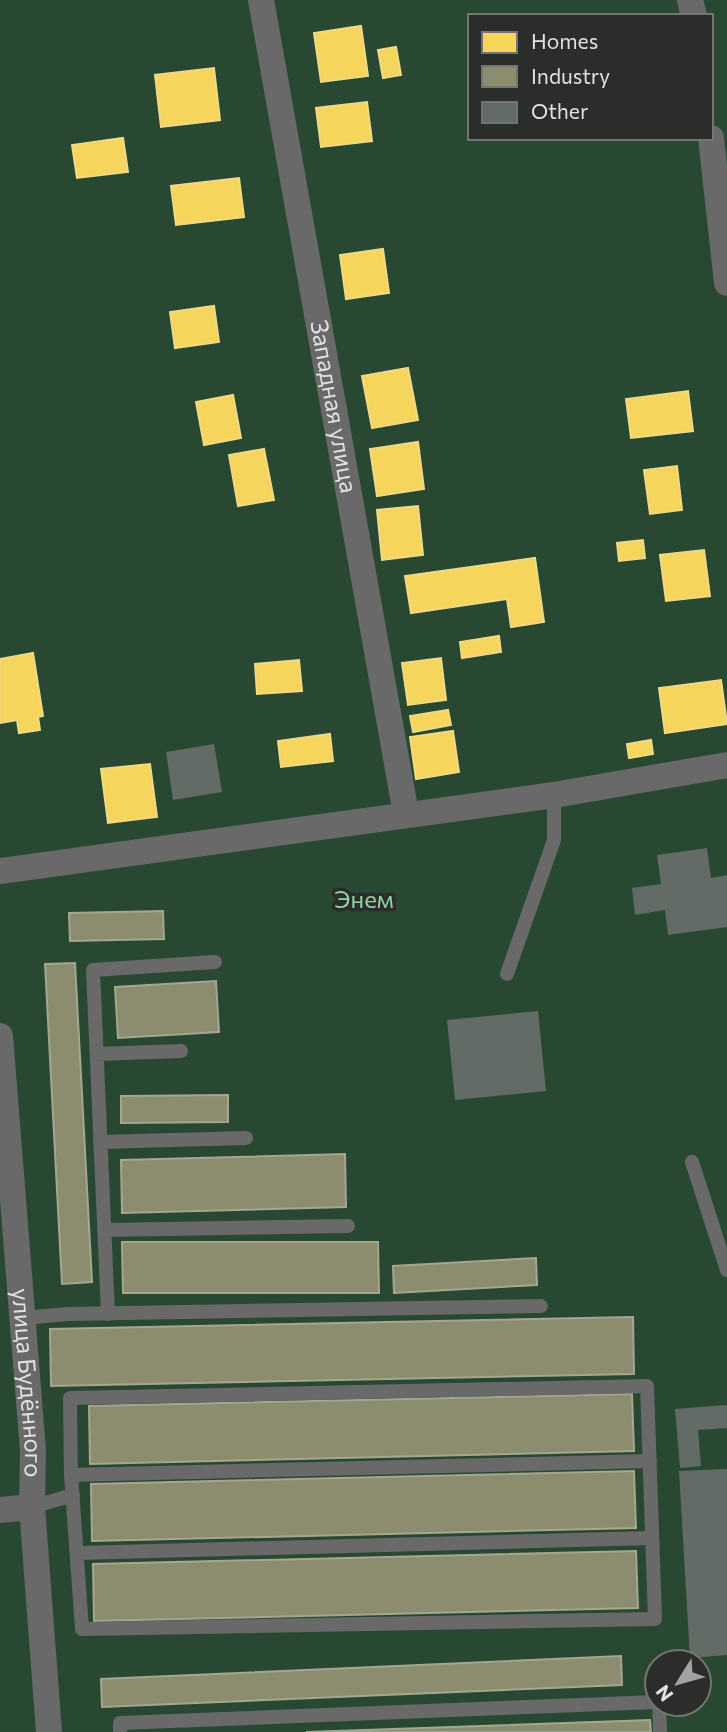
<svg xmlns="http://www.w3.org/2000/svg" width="727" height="1732" viewBox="0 0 727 1732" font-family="Commissioner,sans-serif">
	<rect width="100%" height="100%" fill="#2c2c2c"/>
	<!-- green -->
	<path fill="#284832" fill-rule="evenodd" d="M0,0H727V1732H0ZM470,16H711V138H470ZM657,1662H699V1704H657Z"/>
	<!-- homes -->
	<path fill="#f6d55c" stroke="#efd984" stroke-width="2" d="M361,26L368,76L321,82L314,33Z
		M396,47L401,75L383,78L378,50Z
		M214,68L220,120L161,127L155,75Z
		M367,102L372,141L321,147L316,108Z
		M123,138L128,172L77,178L72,145Z
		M239,178L244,217L176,225L171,186Z
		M383,249L389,293L346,299L340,255Z
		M214,306L219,342L175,348L170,312Z
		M408,368L418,420L372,428L362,376Z
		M688,391L693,431L631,438L626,399Z
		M233,395L241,438L204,445L196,402Z
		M418,442L424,489L377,496L370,449Z
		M264,449L274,500L238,506L229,455Z
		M677,466L682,510L650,514L644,470Z
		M418,506L423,555L382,560L377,510Z
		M643,540L645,558L619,561L617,543Z
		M704,550L710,596L666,601L660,555Z
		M535,558L544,622L511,627L507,599L411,613L405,576Z
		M499,636L501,652L462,658L460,642Z
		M33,653L43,716L38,717L40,730L19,733L17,720L0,723V659Z
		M441,658L446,700L408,705L402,663Z
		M299,660L302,691L257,694L255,664Z
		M721,680L727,724L665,733L659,688Z
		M448,710L451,725L413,732L410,716Z
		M453,731L459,772L416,779L410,737Z
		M330,734L333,761L281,767L278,741Z
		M651,740L653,754L629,758L627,744Z
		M150,764L157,817L108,823L101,769Z"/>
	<!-- industry -->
	<path fill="#8c8c6e" stroke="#a5a690" stroke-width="2" d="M163,911L164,939L70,941L69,913Z
		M75,963L92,1282L62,1284L45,964Z
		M216,981L219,1032L118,1038L115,987Z
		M228,1095V1122L121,1123V1096Z
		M345,1154L346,1207L122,1213L121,1160Z
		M122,1242H378L379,1293H123Z
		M536,1258L537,1285L394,1293L393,1266Z
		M633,1317L634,1374L51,1386L50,1329Z
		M632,1394L634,1451L90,1464L89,1406Z
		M634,1471L636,1528L92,1541L91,1484Z
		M636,1551L638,1608L94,1621L93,1564Z
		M621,1656L622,1685L102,1707L101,1679Z
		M650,1720L651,1732H306Z"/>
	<!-- building -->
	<path fill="#626b65" d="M214,744L222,792L173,800L166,752Z
		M707,848L711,878L727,875V927L668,935L665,910L635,915L632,888L661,884L657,855Z
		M538,1011L546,1091L455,1100L447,1020Z
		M727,1405V1428L698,1430L701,1466L680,1468L675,1409Z
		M727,1469V1655L690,1658L679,1471Z"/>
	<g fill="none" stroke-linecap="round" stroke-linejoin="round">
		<!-- service -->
		<path stroke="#696969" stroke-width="14" d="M507,974L554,840V795
			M97,1054L181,1051
			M100,1142L246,1138
			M692,1162L727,1270
			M104,1230L348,1226
			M108,1314L93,970L215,962
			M24,1318L67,1314L541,1306
			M647,1386L655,1619L82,1629L71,1475L70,1398Z
			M71,1475L650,1461
			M32,1507L73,1495
			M78,1553L652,1538
			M659,1704L660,1732
			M120,1732V1723L657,1702"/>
		<!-- minor -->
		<g stroke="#696969" stroke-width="26">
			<path id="s1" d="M261,0L406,814"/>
			<path d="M690,0L694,16"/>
			<path d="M711,138L727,283"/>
			<path d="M0,871L554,795L727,765"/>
			<path id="s2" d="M0,1036L33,1451L32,1507L49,1732"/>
			<path d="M0,1510L32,1507"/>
		</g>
	</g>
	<g text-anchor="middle" stroke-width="7" stroke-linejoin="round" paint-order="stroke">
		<!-- street labels -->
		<g font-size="24" fill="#e0e2e0" stroke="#2b2d2b">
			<text dy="8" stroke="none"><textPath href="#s1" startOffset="413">Западная улица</textPath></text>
			<text dy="8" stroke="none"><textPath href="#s2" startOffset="348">улица Будённого</textPath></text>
		</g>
		<!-- park labels -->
		<g font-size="24" fill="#90d4a4" stroke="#2b2d2b">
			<text x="364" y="908">Энем</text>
		</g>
	</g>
	<!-- legend -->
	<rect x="468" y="14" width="245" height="126" fill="#2b2d2b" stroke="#737573" stroke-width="2"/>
	<rect x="482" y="32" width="35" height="21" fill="#f6d55c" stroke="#737573" stroke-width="2"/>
	<text x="531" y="49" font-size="21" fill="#e0e2e0">Homes</text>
	<rect x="482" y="66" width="35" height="21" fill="#8c8c6e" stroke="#737573" stroke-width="2"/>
	<text x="531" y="84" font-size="21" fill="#e0e2e0">Industry</text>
	<rect x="482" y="102" width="35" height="21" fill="#626b65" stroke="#737573" stroke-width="2"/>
	<text x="531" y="119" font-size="21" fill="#e0e2e0">Other</text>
	<!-- north arrow -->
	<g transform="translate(678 1683) rotate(233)"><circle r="33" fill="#2b2d2b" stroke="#737573" stroke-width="2"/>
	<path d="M0-5L12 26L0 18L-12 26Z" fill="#a1a2a1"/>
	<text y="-10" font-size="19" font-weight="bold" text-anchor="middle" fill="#e0e2e0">N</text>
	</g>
</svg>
